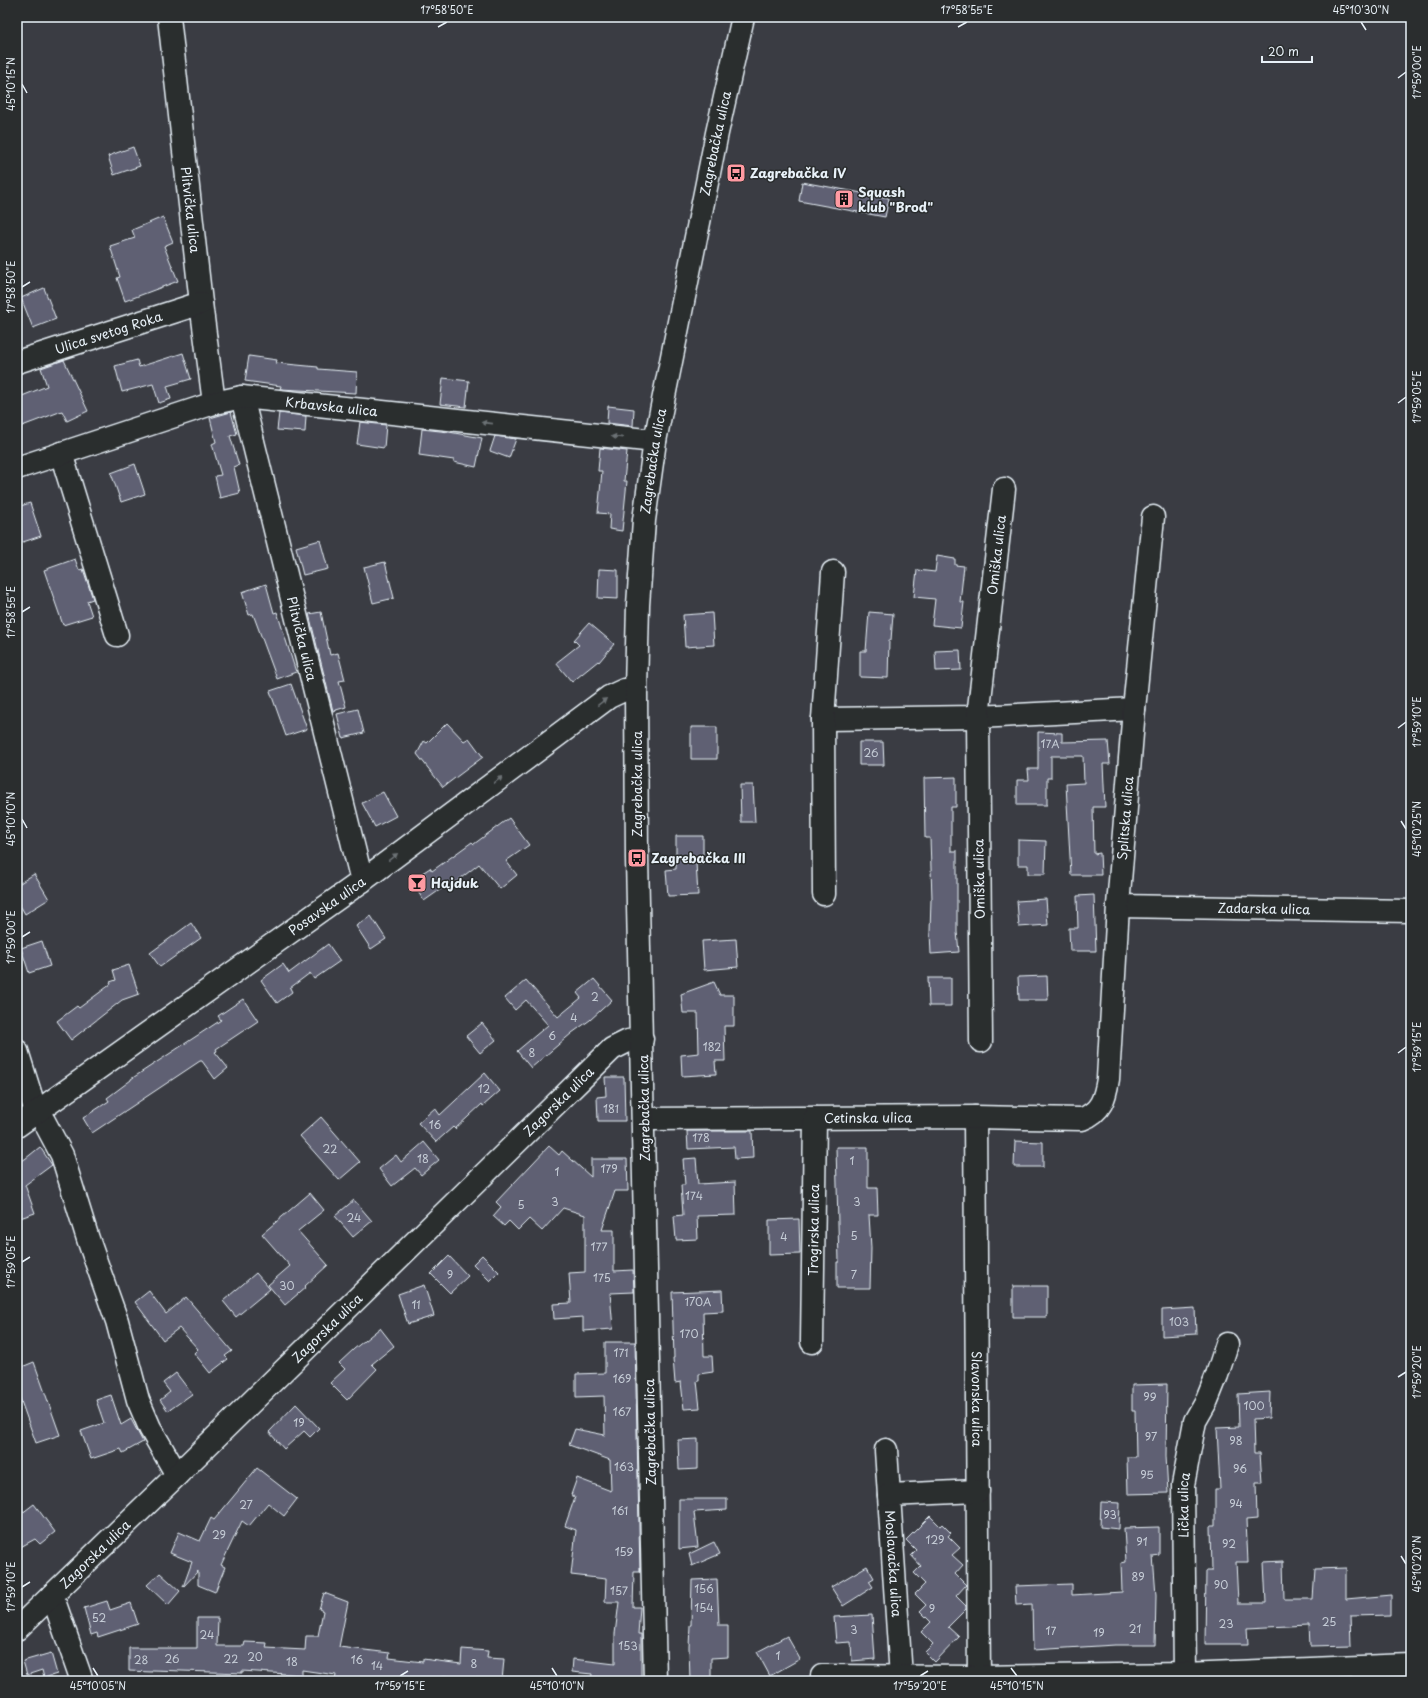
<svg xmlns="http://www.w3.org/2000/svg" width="1428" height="1698" viewBox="0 0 1428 1698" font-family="'Playpen Sans',sans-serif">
	<rect width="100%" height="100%" fill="#3a3c43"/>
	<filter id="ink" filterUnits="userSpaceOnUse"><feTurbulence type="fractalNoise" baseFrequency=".025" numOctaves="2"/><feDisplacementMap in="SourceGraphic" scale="8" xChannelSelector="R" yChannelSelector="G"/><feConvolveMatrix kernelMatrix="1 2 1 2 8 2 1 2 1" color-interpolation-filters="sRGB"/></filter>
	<g filter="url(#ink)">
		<!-- building -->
		<path fill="#5f6073" stroke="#e8f1f8" d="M133,147L140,166L114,175L108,156Z
			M802,182L889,198L885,217L799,201Z
			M163,217L173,242L164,246L178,281L125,301L117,278L120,277L110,246L135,238L132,230Z
			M44,288L56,319L33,328L21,298Z
			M183,353L191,379L167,386L171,399L159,403L153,384L122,392L115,366L137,360L139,367Z
			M249,356L277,360L276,363L318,367V369L357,372L356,393L280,389L281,386L245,381Z
			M64,360L88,411L67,421L62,411L17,428V398L47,386L41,368Z
			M443,378L469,381L466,407L440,404Z
			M608,406L634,409L633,426L607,423Z
			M231,412L237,434L230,436L239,465L234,467L240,493L220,498L215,476L221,475L212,444L216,442L210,418Z
			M279,413L306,416L305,432L277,430Z
			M360,422L386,425L384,448L357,444Z
			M422,429L449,432L482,438L476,467L454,462V460L419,455Z
			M495,436L516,439L509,458L490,451Z
			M600,448L627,451L624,481H627L622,531L609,529L610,514L598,513L602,471H598Z
			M135,464L145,494L121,502L111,473Z
			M30,503L41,536L17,544V507Z
			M320,540L328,569L303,575L296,547Z
			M937,556L955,559V565L964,566L960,602H964L961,628L932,625L935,599L914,597L917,570L935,572Z
			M75,559L79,570L83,569L93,599L87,601L92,616L63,625L44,570Z
			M385,562L394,598L373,603L364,567Z
			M599,569L618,570V599L598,598Z
			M266,584L274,613L277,612L296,672L277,679L253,614L249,615L242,592Z
			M321,612L330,655L338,653L345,680L339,681L346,707L333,711L309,614Z
			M869,612L893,614L891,640H889L888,678L860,677V651H866Z
			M712,613L714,645L685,647L683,615Z
			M589,623L614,644L599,662L598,661L572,682L556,663L579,645L574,640Z
			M960,650L961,670L936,671L935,651Z
			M291,684L307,729L286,736L270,691Z
			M358,709L364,733L343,738L337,714Z
			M447,723L464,741L469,738L483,757L443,787L417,754L424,741L427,743Z
			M691,727H717V759H691Z
			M1038,732L1062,733V742L1108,741L1110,764H1103L1105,807H1093L1094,854L1100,853L1101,875H1071L1066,784L1084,783L1083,756H1051V778H1047V805H1017V780H1029L1028,769H1038Z
			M859,742H883L884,765H859Z
			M956,777V807H951V851H957V932L959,952L931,954L930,932L931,899H932L930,838H925L924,778Z
			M740,785H753L755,822H741Z
			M383,792L396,816L375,827L362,803Z
			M509,818L529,845L506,861L517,875L500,889L479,864L456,882L454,880L424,901L413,884V879L430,868L432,871L472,842L474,844Z
			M676,836H703V863H696L698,895L668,896L666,870L676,869Z
			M1018,840L1046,841L1045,874H1028V865H1018Z
			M34,874L49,899L25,914L17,900V885Z
			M1094,895L1096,951H1070L1069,928H1078L1077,896Z
			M1046,899L1048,925L1019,927L1017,901Z
			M371,916L386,939L371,949L356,926Z
			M191,923L201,938L160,967L150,953Z
			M736,939L738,967L704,970L702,941Z
			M42,941L50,966L29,973L21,948Z
			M328,944L340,961L314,979L310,973L290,988L292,992L277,1003L261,980L283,964L289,973Z
			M129,965L139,994L122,1000L71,1040L57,1021L77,1006L79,1008L111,984L110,982L116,980L113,970Z
			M1047,976L1048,1000H1019L1018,977Z
			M928,978H951V1006H929Z
			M594,979L612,1000L590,1020L572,1033L531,1068L517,1051L548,1025L526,1000L515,1010L505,998L526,980L558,1017L581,998L577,993Z
			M714,982L720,995H734V1026H724L725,1061H715L716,1074L682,1076L681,1055L699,1053L698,1013H683L681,994Z
			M243,999L258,1021L216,1049L217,1051L215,1052L228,1068L215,1079L202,1061H200L92,1133L83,1118L109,1101L107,1098L131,1080V1079L221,1020L218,1016Z
			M482,1023L496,1040L480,1053L466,1036Z
			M485,1073L500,1091L483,1106L482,1104L455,1129L453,1127L436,1142L418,1123L435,1108L440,1115Z
			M605,1077H624L625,1121H598L597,1097L606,1096Z
			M321,1117L360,1162L339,1180L300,1136Z
			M687,1131H752L753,1158L735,1159L734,1147L688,1149Z
			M1015,1141L1043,1142V1167H1014Z
			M424,1142L439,1160L421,1175L415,1168L392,1186L379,1169L396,1155L401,1162Z
			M549,1146L559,1155L562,1151L591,1177V1159H627L628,1191H615L602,1230H614V1271L633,1270L634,1292L610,1293L613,1329L583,1331V1317L554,1319L553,1304L571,1303L569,1273L585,1272V1215L563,1208L542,1231L529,1219L518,1230L509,1221L504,1226L493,1216L501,1207L496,1202Z
			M40,1147L52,1165L25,1185L35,1213L17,1219V1162L25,1159Z
			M836,1147H868V1188H877L878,1215H869L871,1248L870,1288H837V1262H839Z
			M696,1158L698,1184L735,1182L736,1215L697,1216L698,1239L676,1240L674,1216L683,1215L681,1185H685L683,1159Z
			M310,1193L324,1210L298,1231L328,1265L305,1286L306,1287L285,1305L268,1285L290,1266L262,1234Z
			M354,1200L372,1221L353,1237L335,1216Z
			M799,1219L800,1254L769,1255V1220Z
			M482,1255L499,1272L490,1281L473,1264Z
			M449,1256L468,1276L450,1293L431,1274Z
			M256,1273L270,1289L236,1317L223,1301Z
			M424,1285L434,1316L408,1324L398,1294Z
			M1013,1286H1047V1317H1013Z
			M722,1290L723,1311L703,1312L704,1356H712L713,1372L699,1374V1381H697L700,1408L684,1409L681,1382L675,1383L673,1358H674L672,1292Z
			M149,1291L166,1314L186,1297L232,1351L225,1356L228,1359L210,1373L194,1353L198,1349L179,1328L163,1340L135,1302Z
			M1195,1308L1196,1334L1162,1336V1310Z
			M380,1328L394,1346L372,1364L377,1369L347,1400L330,1383L345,1369L339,1363L354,1349Z
			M605,1342H635L640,1572H634L633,1607H640L638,1634H641V1681H591L592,1674L572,1672L573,1659L615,1664V1634L619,1602H605L606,1579L571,1575L576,1530L565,1526L575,1497L571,1495L577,1478L611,1491L610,1460L569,1445L575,1429L605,1435L604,1396L576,1397V1374L605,1373Z
			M34,1362L60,1435L36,1443L17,1390V1369Z
			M176,1373L192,1394L168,1411L160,1400L170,1392L163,1383Z
			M1167,1384L1166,1456L1168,1493L1128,1494L1127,1457H1136L1135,1411H1132V1385Z
			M1270,1392L1269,1418L1253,1419L1254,1453H1260L1262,1483H1256L1257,1519L1246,1520L1248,1562H1236L1238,1603H1266L1264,1562L1283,1561L1284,1599H1313L1315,1569L1346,1568V1599L1391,1595V1615L1350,1616L1351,1645L1310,1646L1309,1625L1247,1628L1248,1644H1205L1206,1571H1212L1211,1526H1215V1489H1220L1217,1428L1239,1427L1238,1394Z
			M111,1395L121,1425L131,1419L143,1442L123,1453L121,1449L91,1459L81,1431L104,1423L96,1400Z
			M296,1404L319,1428L310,1437L304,1431L284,1449L269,1432Z
			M698,1439V1469L679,1470L678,1440Z
			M257,1468L297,1499L284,1516L268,1503L249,1526L242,1521L221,1565L225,1567L215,1592L198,1585V1571L183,1587L192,1562L170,1553L179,1532L200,1541L211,1518L214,1520Z
			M679,1499H727V1510L694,1512L698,1547L679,1549Z
			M1101,1502L1120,1503L1119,1529L1100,1527Z
			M34,1504L55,1532L40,1544L35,1539L17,1549V1517Z
			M930,1516L940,1526L942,1524L951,1533L948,1536L960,1548L952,1555L963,1565L955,1574L966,1585L956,1596L966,1606V1609L948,1627L959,1637L935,1662L925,1652L933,1644L921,1632L931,1622L920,1611L926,1605L915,1594L925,1584L914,1573L921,1566L911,1555L916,1550L906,1540Z
			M1159,1527V1555L1153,1556L1156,1596L1155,1645H1115L1033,1650L1032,1604L1016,1605L1015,1586L1072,1584V1595L1122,1592L1121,1563L1126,1562L1124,1528Z
			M714,1542L720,1554L692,1566L689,1554Z
			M867,1566L874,1578L869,1581L873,1587L843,1606L831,1587Z
			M160,1573L180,1591L168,1605L147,1585Z
			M717,1579L719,1625H728V1657L711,1658V1681H690L689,1647L690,1625H691L692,1580Z
			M324,1593L348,1602L339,1647L390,1653L389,1658L423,1662V1659L461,1664L462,1649L488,1651L487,1658L504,1659L502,1681H488L489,1679L444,1676L443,1681H379L362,1678L361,1681H335L336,1675L302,1670V1675L242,1671V1673L152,1670V1672L129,1671V1648H197V1618H218L217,1646H244L245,1642L267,1643L266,1648L305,1650L306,1636H318L323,1611L319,1609Z
			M107,1601L110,1610L131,1603L138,1624L98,1637L97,1633L91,1635L84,1608Z
			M872,1615L875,1659L852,1661L851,1642L836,1643L834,1617Z
			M787,1636L800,1659L770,1676L757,1652Z
			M51,1653L57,1674L44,1678L42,1670L27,1675L23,1661Z"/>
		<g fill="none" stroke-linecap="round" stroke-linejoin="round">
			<!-- minor casing -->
			<g stroke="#e8f1f8" stroke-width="25">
				<g id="minor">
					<path id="s1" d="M169,17L201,303L214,403"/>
					<path id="s2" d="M17,362L201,303"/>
					<path id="s3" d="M242,397L362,881"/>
					<path d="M61,453L117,635"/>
					<path id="s4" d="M17,468L214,403L242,397L655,441"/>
					<path d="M823,719L978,717L1134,709"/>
					<path d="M824,894L823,719L833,572"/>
					<path id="s5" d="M1118,906L1411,911"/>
					<path id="s6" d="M981,1041L978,717L1004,489"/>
					<path d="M17,1051L36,1112L44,1121L62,1155L88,1239L117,1321L138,1400L150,1428L177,1475"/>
					<path id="s7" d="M975,1117L979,1681"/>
					<path id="s8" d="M644,1119L975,1117L1082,1119C1101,1112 1105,1098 1108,1079L1118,906L1134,709L1153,517"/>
					<path id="s9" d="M17,1126L362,881L609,697L624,690H636"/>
					<path id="s10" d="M812,1342L815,1118"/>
					<path id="s11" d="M886,1450L901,1677"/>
					<path d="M889,1495L978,1491"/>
					<path d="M52,1595L82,1681"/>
					<path id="s12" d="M17,1629L177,1475L612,1049L628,1041L642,1039"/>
					<path id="s13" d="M1185,1674L1183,1485L1195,1421L1207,1400L1217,1375L1227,1344"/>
					<path d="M822,1676L979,1677L1185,1674L1411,1665"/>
				</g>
			</g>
			<!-- major casing -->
			<g stroke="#e8f1f8" stroke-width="25">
				<g id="major">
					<path id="s14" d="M655,1681L637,858L636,690L638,605L644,520L655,441L717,133L743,17"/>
				</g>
			</g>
			<!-- minor -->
			<use href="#minor" stroke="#2a2d2e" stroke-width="22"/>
			<!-- major -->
			<use href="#major" stroke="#2a2d2e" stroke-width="22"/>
		</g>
		<!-- one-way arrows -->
		<defs><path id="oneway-solid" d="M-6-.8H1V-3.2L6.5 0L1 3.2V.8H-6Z"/></defs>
		<g fill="#6c7275">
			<use href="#oneway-solid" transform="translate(487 423) rotate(-174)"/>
			<use href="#oneway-solid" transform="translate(617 437) rotate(-174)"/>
			<use href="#oneway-solid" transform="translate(602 702) rotate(-37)"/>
			<use href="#oneway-solid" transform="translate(498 780) rotate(-37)"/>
			<use href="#oneway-solid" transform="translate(393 857) rotate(-37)"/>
		</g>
	</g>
	<!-- ticks -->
	<path fill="none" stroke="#e8f1f8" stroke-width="1.5" d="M1361,22L1366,30M438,27L447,22M958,27L967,22M1398,78L1406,72M22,84L27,93M22,287L30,282M1398,403L1406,397M22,612L30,607M1398,728L1406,722M22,819L27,828M1401,821L1406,829M22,937L30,932M1398,1053L1406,1047M22,1262L30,1257M1398,1377L1406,1372M1401,1556L1406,1564M22,1587L30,1582M93,1668L98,1676M552,1668L557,1676M1011,1668L1017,1676M400,1676L408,1671M920,1676L928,1671"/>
	<!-- icons -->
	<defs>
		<g id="bus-square" transform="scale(1)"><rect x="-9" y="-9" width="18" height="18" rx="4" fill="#ff9aa2" stroke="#2a2d2e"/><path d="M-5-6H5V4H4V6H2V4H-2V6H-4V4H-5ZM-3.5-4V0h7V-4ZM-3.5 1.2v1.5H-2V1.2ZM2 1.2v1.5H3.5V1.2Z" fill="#111"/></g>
		<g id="building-square" transform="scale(1)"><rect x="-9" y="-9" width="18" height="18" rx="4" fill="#ff9aa2" stroke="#2a2d2e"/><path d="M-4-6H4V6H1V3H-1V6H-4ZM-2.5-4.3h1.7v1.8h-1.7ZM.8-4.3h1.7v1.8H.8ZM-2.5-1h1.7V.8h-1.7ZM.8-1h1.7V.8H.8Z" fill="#111"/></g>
		<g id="bar-square" transform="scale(1)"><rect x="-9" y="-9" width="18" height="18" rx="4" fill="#ff9aa2" stroke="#2a2d2e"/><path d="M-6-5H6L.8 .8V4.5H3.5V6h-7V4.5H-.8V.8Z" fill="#111"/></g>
	</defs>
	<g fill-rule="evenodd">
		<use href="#bus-square" x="736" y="173"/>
		<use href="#building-square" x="844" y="199"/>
		<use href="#bus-square" x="637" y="858"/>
		<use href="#bar-square" x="417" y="883"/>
	</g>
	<g text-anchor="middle" stroke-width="3" stroke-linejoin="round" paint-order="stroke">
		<!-- number labels -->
		<g font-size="11" fill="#c6cdd7">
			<text x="1050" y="748">17A</text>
			<text x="871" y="757">26</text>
			<text x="595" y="1001">2</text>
			<text x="574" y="1022">4</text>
			<text x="552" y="1040">6</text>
			<text x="712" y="1051">182</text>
			<text x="532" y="1057">8</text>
			<text x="484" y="1093">12</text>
			<text x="611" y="1113">181</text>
			<text x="435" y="1129">16</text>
			<text x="701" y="1142">178</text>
			<text x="330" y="1153">22</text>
			<text x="423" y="1163">18</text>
			<text x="852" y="1165">1</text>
			<text x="609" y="1173">179</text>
			<text x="557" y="1176">1</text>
			<text x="694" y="1200">174</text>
			<text x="555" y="1206">3</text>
			<text x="857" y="1206">3</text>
			<text x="521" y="1209">5</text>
			<text x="354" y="1222">24</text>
			<text x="854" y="1240">5</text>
			<text x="784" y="1241">4</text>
			<text x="599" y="1251">177</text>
			<text x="450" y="1279">9</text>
			<text x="854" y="1279">7</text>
			<text x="602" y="1282">175</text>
			<text x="287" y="1290">30</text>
			<text x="698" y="1306">170A</text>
			<text x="416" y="1309">11</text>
			<text x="1179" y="1326">103</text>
			<text x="689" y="1338">170</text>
			<text x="621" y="1357">171</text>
			<text x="622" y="1383">169</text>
			<text x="1150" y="1401">99</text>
			<text x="1254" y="1410">100</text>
			<text x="622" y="1416">167</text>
			<text x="299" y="1427">19</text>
			<text x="1151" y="1441">97</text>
			<text x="1236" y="1445">98</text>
			<text x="624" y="1471">163</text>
			<text x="1240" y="1473">96</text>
			<text x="1147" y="1479">95</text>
			<text x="1236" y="1508">94</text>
			<text x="246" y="1509">27</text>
			<text x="620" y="1515">161</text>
			<text x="1110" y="1519">93</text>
			<text x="219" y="1539">29</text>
			<text x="935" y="1544">129</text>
			<text x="1142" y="1546">91</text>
			<text x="1229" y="1548">92</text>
			<text x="624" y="1556">159</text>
			<text x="1138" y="1581">89</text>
			<text x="1221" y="1589">90</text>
			<text x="704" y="1593">156</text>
			<text x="619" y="1595">157</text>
			<text x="704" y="1612">154</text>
			<text x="932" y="1613">9</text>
			<text x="99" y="1622">52</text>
			<text x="1329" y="1626">25</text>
			<text x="1226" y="1628">23</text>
			<text x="1135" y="1633">21</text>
			<text x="854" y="1634">3</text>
			<text x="1051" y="1635">17</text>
			<text x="1099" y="1637">19</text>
			<text x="207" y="1639">24</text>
			<text x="628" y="1650">153</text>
			<text x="778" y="1660">1</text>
			<text x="255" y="1661">20</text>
			<text x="172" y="1663">26</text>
			<text x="231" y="1663">22</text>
			<text x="141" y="1664">28</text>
			<text x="357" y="1664">16</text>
			<text x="292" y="1666">18</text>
			<text x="474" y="1668">8</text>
			<text x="377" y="1670">14</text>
		</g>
		<!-- street labels -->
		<g font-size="13" fill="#e8f1f8" stroke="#2a2d2e">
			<text dy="5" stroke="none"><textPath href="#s14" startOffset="1545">Zagrebačka ulica</textPath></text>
			<text dy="5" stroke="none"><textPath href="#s1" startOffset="194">Plitvička ulica</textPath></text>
			<text dy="5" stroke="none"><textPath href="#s2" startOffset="96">Ulica svetog Roka</textPath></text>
			<text dy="5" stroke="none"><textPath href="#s4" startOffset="326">Krbavska ulica</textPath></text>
			<text dy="5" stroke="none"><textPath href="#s14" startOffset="1221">Zagrebačka ulica</textPath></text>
			<text dy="5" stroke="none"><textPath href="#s6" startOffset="487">Omiška ulica</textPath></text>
			<text dy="5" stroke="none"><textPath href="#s3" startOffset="249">Plitvička ulica</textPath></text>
			<text transform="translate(637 784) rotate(-90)" y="5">Zagrebačka ulica</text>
			<text dy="5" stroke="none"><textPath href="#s8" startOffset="750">Splitska ulica</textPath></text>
			<text transform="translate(979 879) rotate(-91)" y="5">Omiška ulica</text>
			<text dy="5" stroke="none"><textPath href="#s9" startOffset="380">Posavska ulica</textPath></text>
			<text dy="5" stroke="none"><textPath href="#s5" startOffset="146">Zadarska ulica</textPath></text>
			<text dy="5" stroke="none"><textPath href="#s12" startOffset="756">Zagorska ulica</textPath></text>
			<text transform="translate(644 1108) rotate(-91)" y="5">Zagrebačka ulica</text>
			<text dy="5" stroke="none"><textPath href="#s8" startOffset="224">Cetinska ulica</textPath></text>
			<text dy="5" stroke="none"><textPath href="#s10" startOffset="112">Trogirska ulica</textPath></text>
			<text dy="5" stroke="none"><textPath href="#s12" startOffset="432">Zagorska ulica</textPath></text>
			<text dy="5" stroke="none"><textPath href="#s7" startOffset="282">Slavonska ulica</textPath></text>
			<text transform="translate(650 1432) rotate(-91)" y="5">Zagrebačka ulica</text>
			<text dy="5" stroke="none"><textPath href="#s13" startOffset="169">Lička ulica</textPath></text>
			<text dy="5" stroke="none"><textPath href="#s12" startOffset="108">Zagorska ulica</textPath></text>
			<text dy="5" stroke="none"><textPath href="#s11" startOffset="114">Moslavačka ulica</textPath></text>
		</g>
		<!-- poi labels -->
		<g font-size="13" font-weight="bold" fill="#e8f1f8" stroke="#2a2d2e" text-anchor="start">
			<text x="750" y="178">Zagrebačka IV</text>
			<text x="858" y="197">Squash<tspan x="858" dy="15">klub "Brod"</tspan></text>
			<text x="651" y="863">Zagrebačka III</text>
			<text x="431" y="888">Hajduk</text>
		</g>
	</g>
	<!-- margin -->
	<rect width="1428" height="1698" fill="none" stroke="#2a2d2e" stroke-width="44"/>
	<!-- scale -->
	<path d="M1262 56v6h50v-6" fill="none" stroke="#e8f1f8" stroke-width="2"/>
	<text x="1268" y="56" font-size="12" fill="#e8f1f8" stroke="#2a2d2e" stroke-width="3" paint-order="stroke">20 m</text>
	<rect x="22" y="22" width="1384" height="1654" fill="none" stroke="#e8f1f8" stroke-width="1.5"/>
	<g font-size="10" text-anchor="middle" fill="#e8f1f8">
		<text x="447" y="14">17°58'50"E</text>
		<text x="967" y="14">17°58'55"E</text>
		<text x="1361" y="14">45°10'30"N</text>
		<text transform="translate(1417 72) rotate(-90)" y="4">17°59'00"E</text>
		<text transform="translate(11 84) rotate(-90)" y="4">45°10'15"N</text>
		<text transform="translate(11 287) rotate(-90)" y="4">17°58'50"E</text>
		<text transform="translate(1417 397) rotate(-90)" y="4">17°59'05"E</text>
		<text transform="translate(11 612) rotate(-90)" y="4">17°58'55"E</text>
		<text transform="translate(1417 722) rotate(-90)" y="4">17°59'10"E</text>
		<text transform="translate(11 819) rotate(-90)" y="4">45°10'10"N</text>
		<text transform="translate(1417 829) rotate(-90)" y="4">45°10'25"N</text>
		<text transform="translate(11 937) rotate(-90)" y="4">17°59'00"E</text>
		<text transform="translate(1417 1047) rotate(-90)" y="4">17°59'15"E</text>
		<text transform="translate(11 1262) rotate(-90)" y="4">17°59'05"E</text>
		<text transform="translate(1417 1372) rotate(-90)" y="4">17°59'20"E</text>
		<text transform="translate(1417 1564) rotate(-90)" y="4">45°10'20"N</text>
		<text transform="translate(11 1587) rotate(-90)" y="4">17°59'10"E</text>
		<text x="98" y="1690">45°10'05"N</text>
		<text x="400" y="1690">17°59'15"E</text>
		<text x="557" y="1690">45°10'10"N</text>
		<text x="920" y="1690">17°59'20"E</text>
		<text x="1017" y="1690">45°10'15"N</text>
	</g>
</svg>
